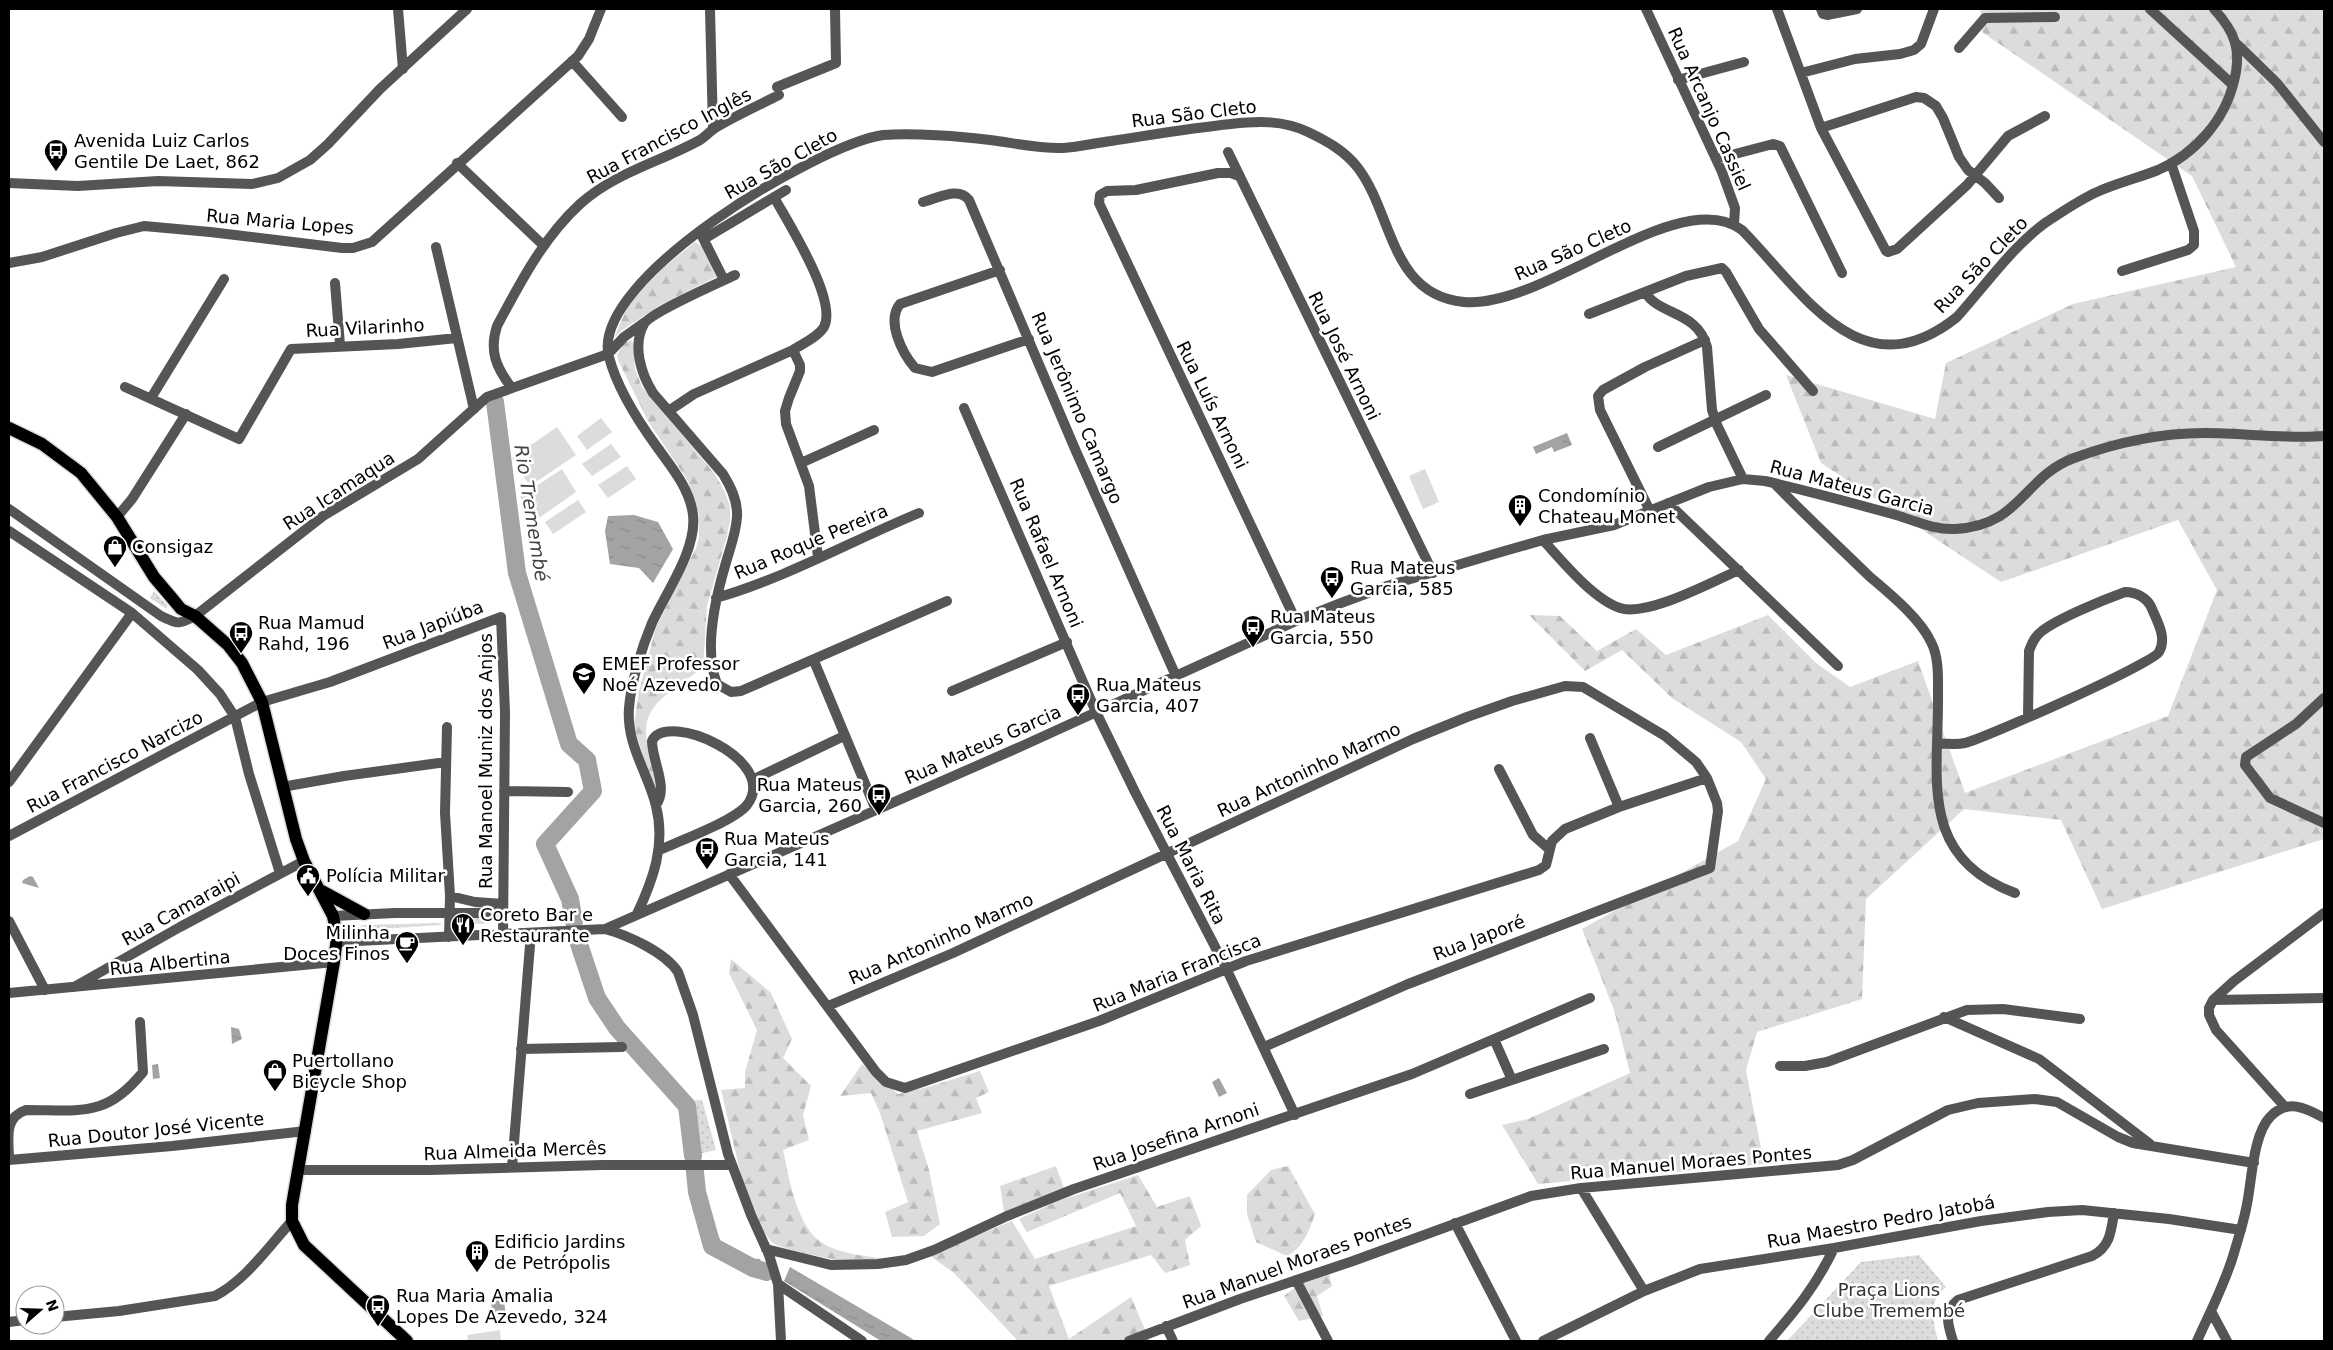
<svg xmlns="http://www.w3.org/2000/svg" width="2333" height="1350" viewBox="0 0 2333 1350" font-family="'DejaVu Sans',sans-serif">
	<defs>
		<pattern id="forest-firs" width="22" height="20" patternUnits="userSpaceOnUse" patternTransform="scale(1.25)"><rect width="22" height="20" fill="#dcdcdc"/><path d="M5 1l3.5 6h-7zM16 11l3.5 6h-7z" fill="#bbb"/></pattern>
		<pattern id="park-dots" width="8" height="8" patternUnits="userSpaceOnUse" patternTransform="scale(1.25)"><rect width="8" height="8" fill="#dcdcdc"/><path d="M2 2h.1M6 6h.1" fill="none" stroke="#bbb" stroke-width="1.8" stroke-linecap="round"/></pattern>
		<pattern id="water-ripples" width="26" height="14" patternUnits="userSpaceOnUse" patternTransform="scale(1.25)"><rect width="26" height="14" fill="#a3a3a3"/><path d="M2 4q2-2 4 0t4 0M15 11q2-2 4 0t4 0" fill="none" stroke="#8b8b8b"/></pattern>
	</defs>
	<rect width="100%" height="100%" fill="#fff"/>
	<!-- grass -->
	<path fill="#dcdcdc" d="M601,418L612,432L587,450L577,436Z
		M557,427L576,455L530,486L512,458Z
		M611,444L621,457L592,476L582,464Z
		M627,466L636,479L608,498L598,485Z
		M562,469L576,492L536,520L520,497Z
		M1425,469L1439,502L1423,509L1409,476Z
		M578,500L586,512L553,534L545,522Z
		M500,1330L501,1341H468L467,1335Z"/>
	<!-- forest -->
	<path fill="url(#forest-firs)" d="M1980,9H2324V839L2102,909L2061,820L1964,809L1866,899L1862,999L1757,1032L1746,1070L1764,1164L1538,1184L1502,1125L1528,1119L1630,1073L1614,1010L1582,929L1738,841L1766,779L1741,742L1672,698L1622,650L1585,671L1529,615L1560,616L1597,651L1636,629L1666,655L1768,615L1816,663L1850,687L1918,661L1965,793L2168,716L2217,590L2178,520L2001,582L1821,463L1786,375L1935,419L1946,363L2073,304L2236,267L2192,176L1982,32Z
		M695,242L702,246L716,277L662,304L621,331L614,338L629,303L662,269Z
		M631,340L633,343L635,369L642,387L714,473L725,492L730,507V520L727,536L707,606L703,668C635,714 638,717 660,794L657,799L634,727L638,695L656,627L696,548L699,537V515L688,481L648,421L618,360L617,355L624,343Z
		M731,959L771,993L792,1039L783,1058L811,1086L803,1115L809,1140L783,1150C789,1178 797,1229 824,1244C841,1254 866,1256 885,1259C873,1260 861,1262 850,1262C839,1261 780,1249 773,1243C745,1217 731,1128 721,1090L745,1088V1072L757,1030L729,973Z
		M862,1064L898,1094L928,1087L980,1071L989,1092L976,1098L982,1113L917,1131L929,1170L940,1224L924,1236L892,1237L885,1212L908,1202L880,1113L871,1093L840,1096Z
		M1056,1166L1064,1188L1004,1212L1000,1186Z
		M1288,1166L1315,1214C1309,1231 1303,1248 1287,1256L1256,1242L1247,1214V1195L1271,1170Z
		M1138,1175L1157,1207L1190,1196L1201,1226L1185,1240L1190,1265L1165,1273L1151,1255L1049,1286L1069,1339L1131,1297L1150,1341H1018L954,1273L929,1255L1012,1221L1035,1259L1136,1226L1120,1193L1027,1232L1019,1219L1058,1201Z
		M1329,1273L1332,1286L1317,1296L1323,1316L1299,1321L1284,1296L1303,1281Z"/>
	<!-- park -->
	<path fill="url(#park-dots)" d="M154,591L167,605V609L150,598Z
		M492,917V923L459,925L458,919Z
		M439,923L442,925L359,930V927L362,925Z
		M702,1100L716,1150L698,1154L688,1101Z
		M1919,1255L1946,1287C1927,1303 1933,1320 1938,1341H1787L1861,1262Z"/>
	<!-- water -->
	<path fill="url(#water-ripples)" d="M1567,433L1572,445L1554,452L1552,447L1536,454L1533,447Z
		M634,515L658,522L673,549L653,583L639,568L610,564L605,531L608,516Z
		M30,876L33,877L39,888L22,883L23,880Z
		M231,1027L239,1029L242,1039L232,1044Z
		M158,1064L160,1078L153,1079L152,1065Z
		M1219,1078L1227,1093L1219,1097L1212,1082Z
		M685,1169L694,1170L723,1248L745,1258L760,1259L766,1273L754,1270L718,1252Z
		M790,1267L911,1338L915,1341H881L784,1281Z
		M504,1299L506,1317L493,1318L491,1301Z"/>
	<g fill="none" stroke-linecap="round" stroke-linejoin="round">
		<!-- river -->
		<path stroke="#a3a3a3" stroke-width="18" d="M495,402L517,573L569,744L587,760L593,791L545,844L570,899L574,922
			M577,938L597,998L617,1028L687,1106L693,1156
			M695,1172L697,1192L712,1246L753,1268L767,1272"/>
		<!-- major casing -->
		<g stroke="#dbdbdb" stroke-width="15">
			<path id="major" d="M9,428L42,444L81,473L117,517L154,577L171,597L181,609L195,616L228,645L242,663L262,702L296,839L304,861L333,916L337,937L334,962L292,1205V1221L304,1245L407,1341
				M322,891L364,914"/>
		</g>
		<!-- minor -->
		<path stroke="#555" stroke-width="10" d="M398,9L403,69
			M710,9L713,129
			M1646,9L1722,172L1735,208L1734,225
			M1777,9L1821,128L1886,251L1888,252L1897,249L1967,185L2008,136L2045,116
			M1821,9L1823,14L1827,15L1857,9
			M2150,9L2233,85
			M2238,45L2277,83L2324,142
			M1959,48L1985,18L2055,17
			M572,61L622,117
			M1801,73L1855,59L1900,54L1914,50L1921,44L1934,9
			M1678,80L1744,62
			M777,87L836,63L835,9
			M1821,128L1916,97L1924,98L1936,106L1943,118L1959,157L1968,170L1985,183L1999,198
			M1228,152L1433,573
			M1716,159L1773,144L1780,146L1842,273
			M457,163L543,245
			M1239,176L1231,173H1218L1136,190L1107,191L1100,195L1099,203L1296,621
			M9,183L78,186L158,181L252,184L278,178L310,160L328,144L380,89L467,9
			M774,197C788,223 838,300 824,327C818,337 802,344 793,350L800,365V371L789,398L785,411L786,424L809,486L818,557
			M923,202C938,198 959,186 969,200L1075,449L1175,674
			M701,234L724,280
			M704,239L786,190
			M436,247L474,409
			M9,263L42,257L116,233L144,226L210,232L342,248H353L372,242L578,56L589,39L601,9
			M1000,270L900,304C886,321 902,353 915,368L932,372L1029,339
			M2122,271L2188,250L2194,245V231L2171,163
			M735,275C719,283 651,312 644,324C632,345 641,374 653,393L723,474C731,487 738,501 737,517C736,534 729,551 725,566C715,600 704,651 717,684L731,692L741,691L947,601
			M335,283L340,345
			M1645,292C1659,316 1697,310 1707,347L1712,410L1717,425L1743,479
			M1589,314L1686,276L1722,268L1726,272L1759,329L1813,391
			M125,387L239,439L291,349L398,344L457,338
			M511,387C496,367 489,351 497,326C520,283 543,238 580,204C614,173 660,162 700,140C705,137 709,132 715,128C735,116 757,106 779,95
			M151,398L224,279
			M964,408L1096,712L1135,792L1226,968L1295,1115
			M670,410L694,394L793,350
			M1658,447L1766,395
			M801,463L874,430
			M1774,483C1805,515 1837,545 1869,576C1889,593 1920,618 1931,642C1939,657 1938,677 1938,694C1939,778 1917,856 2015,893
			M1668,503L1838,666
			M9,509L161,616C177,624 179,625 195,616L323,516L418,459L487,397L608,354L624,337L645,322
			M1650,511L1600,410L1598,396L1603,390L1645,367L1705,340
			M117,517L132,499L186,414
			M9,531L132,613L198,670L220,694L235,717L249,774L280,873
			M1543,540C1562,561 1593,599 1620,608C1647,617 1712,582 1739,570
			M716,598C786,578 851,541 919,513
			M814,661L876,810
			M952,691L1067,642
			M2324,698L2296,724L2246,757L2245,765L2270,798L2324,823
			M447,727L445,813L450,896L449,937
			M1590,738L1619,807
			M1938,743C1947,744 1956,745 1965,743C1985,738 2152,664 2159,652C2167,638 2158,623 2152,609C2148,598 2136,592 2125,592C2103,600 2059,618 2042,631C2035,636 2032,643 2029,651L2028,716
			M1499,769L1533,835L1549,849
			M752,780L844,736
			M9,782L132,613
			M282,787L344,776L446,762
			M504,791L568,792
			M656,805C669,788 652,761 652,741C666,710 781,760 747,805C734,821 680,841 659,850
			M9,836L262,702L330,682L501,617L505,712L503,935
			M729,874L876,1072L886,1082L905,1088L1099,1021L1246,961L1539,870L1546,865L1552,841L1565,829L1619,807L1707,778
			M450,896L475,902L503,904
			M637,914C653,880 666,845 656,806C648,773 626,744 629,708C631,682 642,647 652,623C666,592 697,550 693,515C690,489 672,468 657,447C638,421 617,388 609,357C588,280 819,144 883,135C914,133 959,136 990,140C1014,143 1039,149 1063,148C1079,147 1095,143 1111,141C1151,135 1191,128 1231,124C1258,121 1283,120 1308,132C1327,141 1345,151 1358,168C1393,214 1390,295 1464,302C1545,309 1678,183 1742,230C1803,292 1861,394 1957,317C1985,286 2011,248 2045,223C2062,212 2079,200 2097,192C2117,183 2138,178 2158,170C2195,154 2225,120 2234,81C2242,50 2235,32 2214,9
			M333,916L395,913H503
			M9,921L45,990
			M605,929C627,935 665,952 678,972L693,1015L728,1154L751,1215L769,1255L778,1284L781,1341
			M337,942L605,929L1022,746L1296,621L1341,603L1387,586L1501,552L1543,540L1614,525L1709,487L1743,479L1765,481C1809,491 1853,503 1896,515C1916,521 1934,530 1955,529C2021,526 2023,477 2074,458C2115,443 2160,433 2204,433C2244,433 2284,439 2324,436
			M74,987L180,927L304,861
			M9,993L334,962
			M2213,1000L2324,998
			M828,1006L953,953L1413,739L1467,717L1512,701L1565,686L1583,687L1665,736L1696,762L1707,778L1717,803L1718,811L1710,868L1408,984L1264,1047
			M1944,1017L2039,1059L2150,1144
			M1494,1039L1512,1080
			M521,1049L622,1047
			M1780,1066H1805L1827,1062L1967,1010L2003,1009L2080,1019
			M1470,1094L1604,1049
			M2285,1107L2216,1030L2209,1015V1008L2213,1000L2234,981L2324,913
			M9,1160L172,1146L306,1131
			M9,1160C9,1139 3,1118 26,1110C81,1110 106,1118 143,1072L140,1022
			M512,1167L531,933
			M299,1170H430L602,1165H732
			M1581,1188L1644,1291
			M1455,1223L1516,1341
			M766,1249L831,1265L878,1264L906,1260L934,1250L1007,1216L1074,1189L1412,1074L1590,998
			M1296,1280L1328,1341
			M778,1284L862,1341
			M2211,1311L2227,1341
			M55,1317L119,1311L215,1296C246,1280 268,1247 292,1221
			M9,1322L25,1320
			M1166,1326L1173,1341
			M1129,1341L1240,1299L1353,1261L1531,1196L1581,1188L1838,1165L1853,1160L1948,1110L1978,1103L2035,1099L2057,1102L2118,1137L2133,1143L2254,1163
			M1543,1341L1644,1291L1700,1269L1834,1248L1981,1221L2048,1212L2082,1210L2169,1219L2241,1230
			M1769,1341C1796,1310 1816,1286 1834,1248
			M1953,1341C1948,1325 1943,1312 1958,1300L2092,1256C2110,1247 2111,1232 2114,1213
			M2197,1341C2210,1312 2225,1284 2234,1253C2238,1239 2243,1224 2246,1209C2252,1184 2252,1136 2270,1117C2287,1098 2306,1108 2324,1118"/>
		<!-- major -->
		<use href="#major" stroke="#000" stroke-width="12"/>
	</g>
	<!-- icons -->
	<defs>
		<g id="bus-pin" transform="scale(1.25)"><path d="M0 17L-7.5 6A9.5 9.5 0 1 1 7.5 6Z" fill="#000" stroke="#fff"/><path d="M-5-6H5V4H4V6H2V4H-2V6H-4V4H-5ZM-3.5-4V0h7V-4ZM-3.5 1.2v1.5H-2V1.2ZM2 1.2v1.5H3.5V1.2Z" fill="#fff"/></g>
		<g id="building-pin" transform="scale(1.25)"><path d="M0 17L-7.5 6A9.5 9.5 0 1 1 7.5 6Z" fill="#000" stroke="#fff"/><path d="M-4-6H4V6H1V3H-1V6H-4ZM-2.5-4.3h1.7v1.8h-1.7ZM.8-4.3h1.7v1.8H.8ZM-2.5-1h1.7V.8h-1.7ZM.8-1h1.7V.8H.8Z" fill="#fff"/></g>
		<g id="shop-pin" transform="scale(1.25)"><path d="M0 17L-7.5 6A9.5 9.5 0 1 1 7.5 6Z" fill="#000" stroke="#fff"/><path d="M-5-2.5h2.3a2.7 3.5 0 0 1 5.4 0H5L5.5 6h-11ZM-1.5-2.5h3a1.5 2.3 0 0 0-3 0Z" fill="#fff"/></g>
		<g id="school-pin" transform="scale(1.25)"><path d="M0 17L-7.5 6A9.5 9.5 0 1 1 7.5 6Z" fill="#000" stroke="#fff"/><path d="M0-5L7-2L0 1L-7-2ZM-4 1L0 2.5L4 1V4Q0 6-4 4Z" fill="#fff"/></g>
		<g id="civic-pin" transform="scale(1.25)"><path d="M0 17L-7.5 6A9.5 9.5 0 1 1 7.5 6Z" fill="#000" stroke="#fff"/><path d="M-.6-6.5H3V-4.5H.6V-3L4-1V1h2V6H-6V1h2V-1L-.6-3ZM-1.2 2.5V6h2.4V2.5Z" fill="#fff"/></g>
		<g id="restaurant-pin" transform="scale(1.25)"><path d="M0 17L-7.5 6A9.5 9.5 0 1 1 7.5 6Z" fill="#000" stroke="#fff"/><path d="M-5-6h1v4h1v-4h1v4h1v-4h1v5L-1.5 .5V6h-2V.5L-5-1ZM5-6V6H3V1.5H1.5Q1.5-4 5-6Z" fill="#fff"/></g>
		<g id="cafe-pin" transform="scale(1.25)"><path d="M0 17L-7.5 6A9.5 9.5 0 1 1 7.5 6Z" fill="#000" stroke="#fff"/><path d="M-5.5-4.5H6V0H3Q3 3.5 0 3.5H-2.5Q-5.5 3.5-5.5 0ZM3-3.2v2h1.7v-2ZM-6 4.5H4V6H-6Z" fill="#fff"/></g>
	</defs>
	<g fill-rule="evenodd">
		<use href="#bus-pin" x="56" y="151"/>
		<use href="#building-pin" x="1520" y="506"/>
		<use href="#shop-pin" x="115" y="547"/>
		<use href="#bus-pin" x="1332" y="578"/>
		<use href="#bus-pin" x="1253" y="627"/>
		<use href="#bus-pin" x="241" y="633"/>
		<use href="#school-pin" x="584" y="674"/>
		<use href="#bus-pin" x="1078" y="695"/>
		<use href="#bus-pin" x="879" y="795"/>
		<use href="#bus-pin" x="707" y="849"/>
		<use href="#civic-pin" x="308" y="876"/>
		<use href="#restaurant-pin" x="463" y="925"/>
		<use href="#cafe-pin" x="407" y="943"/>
		<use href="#shop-pin" x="275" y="1071"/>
		<use href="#building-pin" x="477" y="1252"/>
		<use href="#bus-pin" x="378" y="1306"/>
	</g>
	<g text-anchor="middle" stroke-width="5" stroke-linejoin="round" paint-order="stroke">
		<!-- street labels -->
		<g font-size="18" fill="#000" stroke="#fff">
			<text transform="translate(1709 109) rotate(66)" y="6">Rua Arcanjo Cassiel</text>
			<text transform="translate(1194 114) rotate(-7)" y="6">Rua São Cleto</text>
			<text transform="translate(669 136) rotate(-28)" y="6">Rua Francisco Inglês</text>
			<text transform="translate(781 164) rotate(-29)" y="6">Rua São Cleto</text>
			<text transform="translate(280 222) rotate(5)" y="6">Rua Maria Lopes</text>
			<text transform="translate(1573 250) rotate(-24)" y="6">Rua São Cleto</text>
			<text transform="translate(1981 265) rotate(-46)" y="6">Rua São Cleto</text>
			<text transform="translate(365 328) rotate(-3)" y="6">Rua Vilarinho</text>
			<text transform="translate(1344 356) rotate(64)" y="6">Rua José Arnoni</text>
			<text transform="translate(1212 405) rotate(64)" y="6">Rua Luís Arnoni</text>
			<text transform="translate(1077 408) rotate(67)" y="6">Rua Jerônimo Camargo</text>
			<text transform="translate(1852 488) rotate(15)" y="6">Rua Mateus Garcia</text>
			<text transform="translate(339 491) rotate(-33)" y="6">Rua Icamaqua</text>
			<text transform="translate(811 542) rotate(-23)" y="6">Rua Roque Pereira</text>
			<text transform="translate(1046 553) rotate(67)" y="6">Rua Rafael Arnoni</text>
			<text transform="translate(433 625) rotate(-21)" y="6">Rua Japiúba</text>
			<text transform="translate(983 745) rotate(-24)" y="6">Rua Mateus Garcia</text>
			<text transform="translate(486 761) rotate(-90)" y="6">Rua Manoel Muniz dos Anjos</text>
			<text transform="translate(115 762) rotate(-28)" y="6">Rua Francisco Narcizo</text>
			<text transform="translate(1309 770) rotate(-25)" y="6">Rua Antoninho Marmo</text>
			<text transform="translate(1191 865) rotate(63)" y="6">Rua Maria Rita</text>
			<text transform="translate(181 909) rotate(-29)" y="6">Rua Camaraipi</text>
			<text transform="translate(1479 938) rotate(-21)" y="6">Rua Japoré</text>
			<text transform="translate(941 939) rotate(-24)" y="6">Rua Antoninho Marmo</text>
			<text transform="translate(170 963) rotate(-6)" y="6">Rua Albertina</text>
			<text transform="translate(1177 973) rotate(-22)" y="6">Rua Maria Francisca</text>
			<text transform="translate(156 1130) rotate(-6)" y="6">Rua Doutor José Vicente</text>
			<text transform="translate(1176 1137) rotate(-19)" y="6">Rua Josefina Arnoni</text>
			<text transform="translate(515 1151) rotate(-2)" y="6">Rua Almeida Mercês</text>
			<text transform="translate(1691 1163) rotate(-5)" y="6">Rua Manuel Moraes Pontes</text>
			<text transform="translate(1881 1222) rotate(-10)" y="6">Rua Maestro Pedro Jatobá</text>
			<text transform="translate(1297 1262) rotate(-20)" y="6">Rua Manuel Moraes Pontes</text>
		</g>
		<!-- poi labels -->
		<g font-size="18" fill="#000" stroke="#fff" text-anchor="start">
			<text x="74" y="147">Avenida Luiz Carlos<tspan x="74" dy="21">Gentile De Laet, 862</tspan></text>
			<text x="1538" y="502">Condomínio<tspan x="1538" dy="21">Chateau Monet</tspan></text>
			<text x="132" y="553">Consigaz</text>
			<text x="1350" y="574">Rua Mateus<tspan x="1350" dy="21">Garcia, 585</tspan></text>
			<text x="1270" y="623">Rua Mateus<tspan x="1270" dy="21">Garcia, 550</tspan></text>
			<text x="258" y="629">Rua Mamud<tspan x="258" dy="21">Rahd, 196</tspan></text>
			<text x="602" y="670">EMEF Professor<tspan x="602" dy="21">Noé Azevedo</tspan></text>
			<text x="1096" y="691">Rua Mateus<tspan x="1096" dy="21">Garcia, 407</tspan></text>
			<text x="862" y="791" text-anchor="end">Rua Mateus<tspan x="862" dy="21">Garcia, 260</tspan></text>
			<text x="724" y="845">Rua Mateus<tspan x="724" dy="21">Garcia, 141</tspan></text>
			<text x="326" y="882">Polícia Militar</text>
			<text x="480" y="921">Coreto Bar e<tspan x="480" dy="21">Restaurante</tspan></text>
			<text x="390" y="939" text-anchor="end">Milinha<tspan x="390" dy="21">Doces Finos</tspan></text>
			<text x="292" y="1067">Puertollano<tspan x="292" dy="21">Bicycle Shop</tspan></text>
			<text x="494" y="1248">Edificio Jardins<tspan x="494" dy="21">de Petrópolis</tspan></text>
			<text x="396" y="1302">Rua Maria Amalia<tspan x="396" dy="21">Lopes De Azevedo, 324</tspan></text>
		</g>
		<!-- park labels -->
		<g font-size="18" fill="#333" stroke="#fff">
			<text x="1889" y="1296">Praça Lions<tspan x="1889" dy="21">Clube Tremembé</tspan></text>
		</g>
		<!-- water labels -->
		<g font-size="19" font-style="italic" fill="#444" stroke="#fff">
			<text transform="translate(532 513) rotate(81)" y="7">Rio Tremembé</text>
		</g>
	</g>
	<!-- border -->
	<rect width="2333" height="1350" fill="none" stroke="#000000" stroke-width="20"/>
	<!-- north arrow -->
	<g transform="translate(40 1310) rotate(70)"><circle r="24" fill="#ffffff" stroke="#999999"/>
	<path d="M0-4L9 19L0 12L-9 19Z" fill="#000000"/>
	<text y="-8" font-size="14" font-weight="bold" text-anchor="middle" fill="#000000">N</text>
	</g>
</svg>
